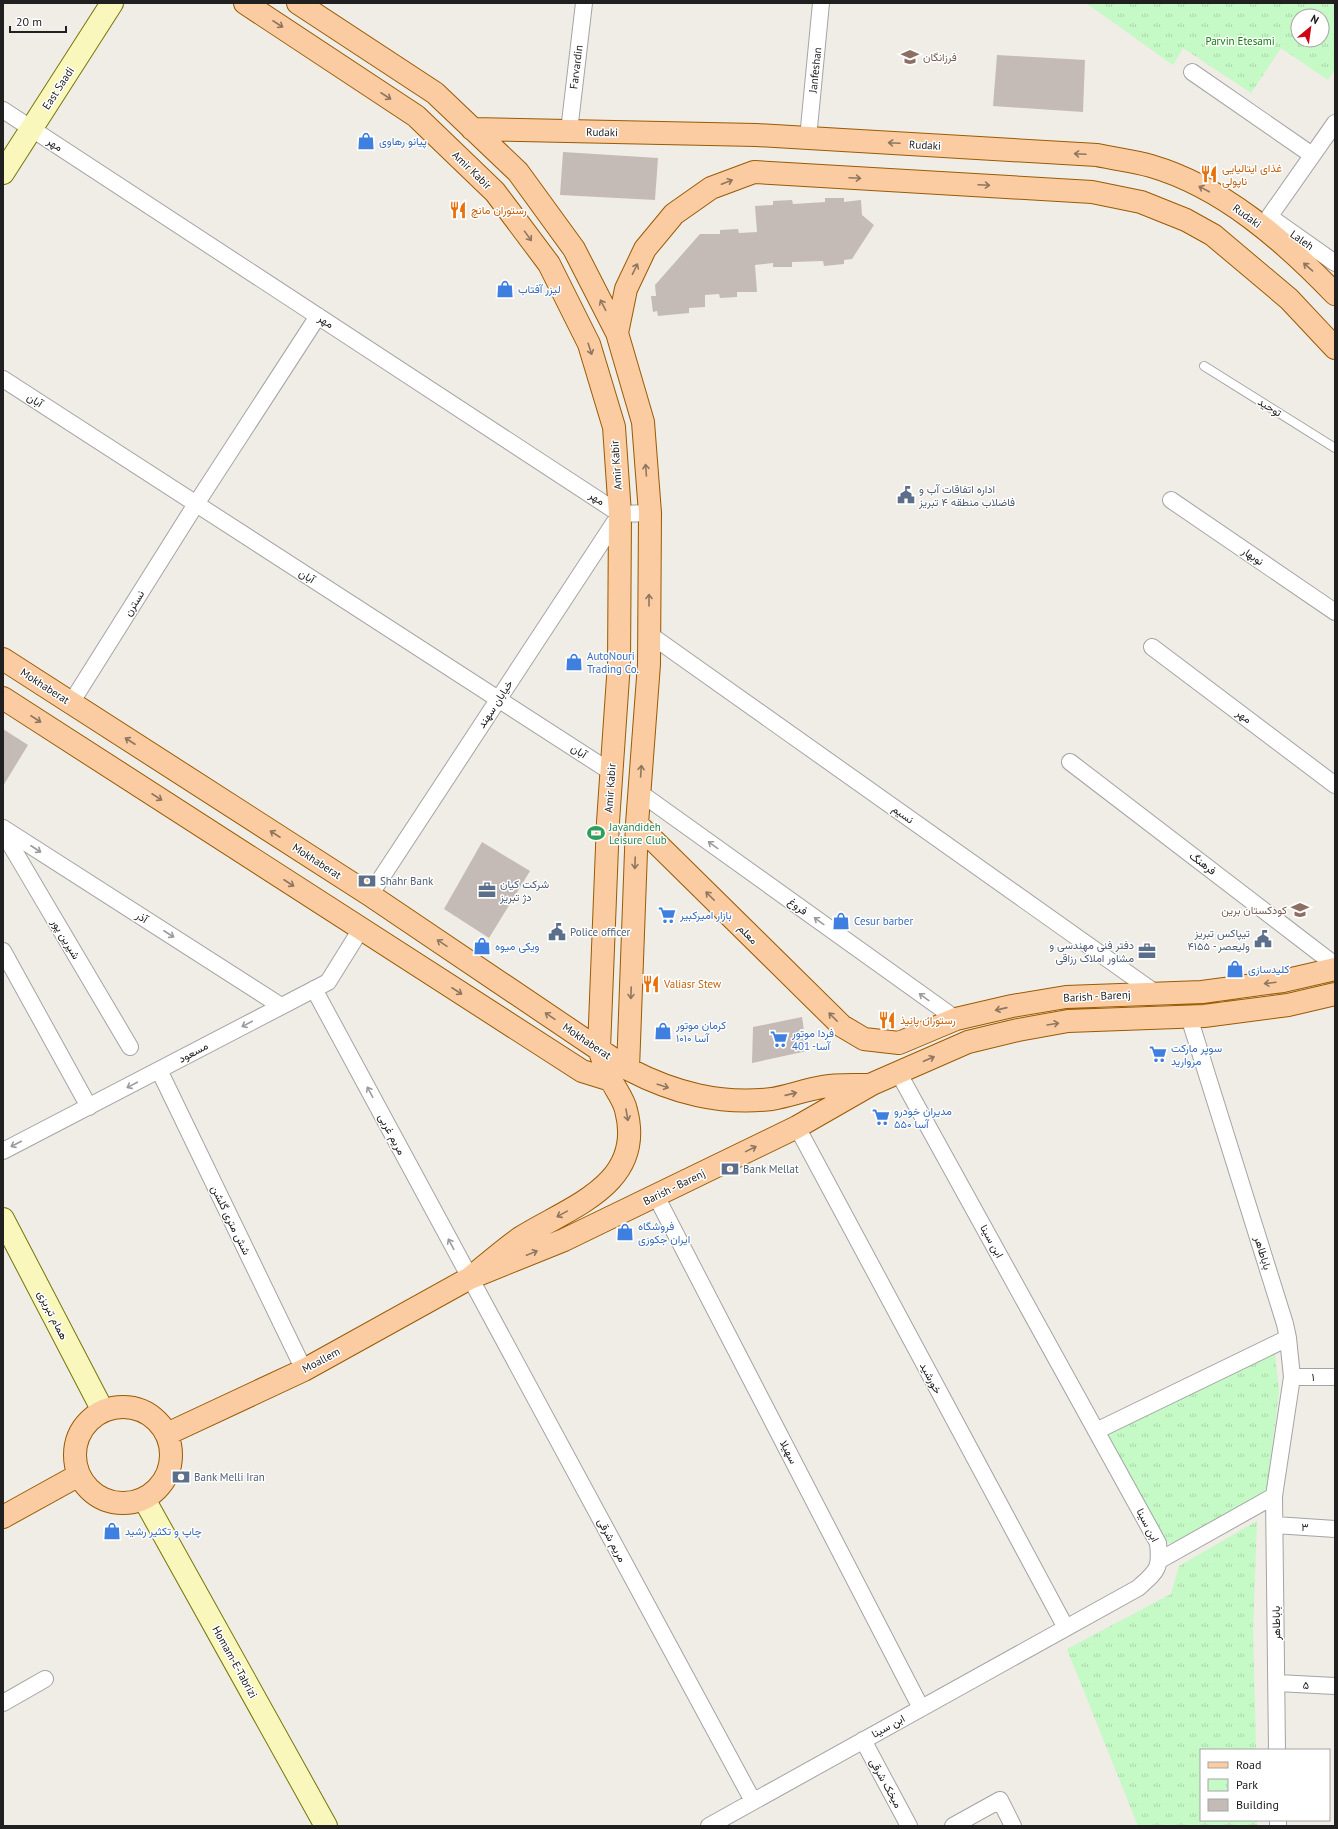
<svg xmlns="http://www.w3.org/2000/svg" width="1338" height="1829" viewBox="0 0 1338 1829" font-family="'PT Sans',Vazirmatn,sans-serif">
	<defs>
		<pattern id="park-tufts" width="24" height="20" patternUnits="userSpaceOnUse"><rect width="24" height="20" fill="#c5f9c5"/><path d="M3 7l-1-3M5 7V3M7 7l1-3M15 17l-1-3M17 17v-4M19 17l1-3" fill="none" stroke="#a9d5a9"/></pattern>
	</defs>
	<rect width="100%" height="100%" fill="#f0ece6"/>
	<!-- park -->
	<path fill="url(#park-tufts)" fill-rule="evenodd" d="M1086,3H1335V69L1328,80L1281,48L1251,93L1183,48L1173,65ZM1298,16H1322V40H1298Z
		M1275,1354L1279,1392L1266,1494L1173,1544L1164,1541L1106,1434Z
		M1257,1521L1253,1631L1256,1750H1201V1820H1257V1826H1138L1067,1649L1171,1594L1179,1566Z"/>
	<!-- building -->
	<path fill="#c5bbb6" d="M997,55L1085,60L1083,112L993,106Z
		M563,152L658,158L655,200L560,195Z
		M825,198H844V202L861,200L862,215L874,225L852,259L844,260V264L824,266L823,261L792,262V267H773V263L755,265L757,292H737V297L720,298L719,294L705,295V307L689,308V313L658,316L657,311L653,312L651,296H656L655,285L700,234H720V230L738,229L739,233L757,232L755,206L773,205V201L792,200L793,204L825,202Z
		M3,729L28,745L3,786Z
		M482,842L530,871L489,938L444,909Z
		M802,1017L807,1051L752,1063L753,1027Z"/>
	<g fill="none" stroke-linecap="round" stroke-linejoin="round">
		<!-- lane casing -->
		<g stroke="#a4a4a4" stroke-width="10">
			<path id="lane" d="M1204,366L1335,448"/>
		</g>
		<!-- street casing -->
		<g stroke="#a4a4a4" stroke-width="18">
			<path id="street" d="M1192,72L1312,155
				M3,110L620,514
				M569,131L584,3
				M808,138L821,3
				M1270,217L1335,263
				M1262,227L1335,123
				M3,379L611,772
				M1171,500L1335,612
				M620,514L650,513
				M649,634L1157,994
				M1152,647L1335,785
				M71,703L196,504L318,316
				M1070,762L1335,965
				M639,792L956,1019
				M3,828L281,1006
				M3,832L130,1047
				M370,895L620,514
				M3,951L89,1107
				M314,989L753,1801
				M159,1070L304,1370
				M797,1127L1066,1628
				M3,1151L328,982L361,929
				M656,1196L921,1708
				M1292,1377H1335
				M1096,1431L1288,1338
				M1274,1496L1277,1750
				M1275,1525L1335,1529
				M1160,1560L1274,1496L1292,1377L1288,1338L1285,1324L1189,1017
				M1277,1683L1335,1686
				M3,1703L45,1679
				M863,1740L909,1826
				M1278,1820V1826
				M709,1826L1138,1588C1157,1571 1161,1569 1158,1543L898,1072
				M953,1826L1000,1800L1013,1826"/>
		</g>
		<!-- secondary casing -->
		<g stroke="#757706" stroke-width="24">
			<path id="secondary" d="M3,173L112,3
				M3,1219L103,1411
				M144,1499L326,1826"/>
		</g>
		<!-- primary casing -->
		<g stroke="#9a5b02" stroke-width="24">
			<path id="primary" d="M245,3L416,116L495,192L549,264L589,344L614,427L620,514L619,663L608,822L599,1049C603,1060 606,1070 611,1080C616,1090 624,1100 626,1110C646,1185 569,1207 520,1238C503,1250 486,1265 470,1278
				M298,3L435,93L518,172L574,249L617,333L643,422L650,513L649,664L637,824L628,1069
				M472,129L756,135L1097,155C1115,159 1134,161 1151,166C1223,187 1284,241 1335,294
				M617,333L626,289L645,249L674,214L711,188L754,172L1092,192L1141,202L1186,220L1213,235L1289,299L1335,348
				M3,659L370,895L628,1069C674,1093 720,1105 772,1099C789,1096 805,1090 822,1087C837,1084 853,1085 868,1085
				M3,698L582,1071L611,1080
				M637,824L842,1026L864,1039L899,1043L956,1019L1012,1006L1066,997L1202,992L1283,981L1335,969
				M75 1455a48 48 0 1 1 96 0a48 48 0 1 1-96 0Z
				M167,1434L304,1370L470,1278L564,1240L797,1127L872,1084L968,1042L1018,1030L1068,1021L1204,1016L1288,1005L1335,994
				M3,1517L79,1475"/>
		</g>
		<!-- lane -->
		<use href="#lane" stroke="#fff" stroke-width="8"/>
		<!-- street -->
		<use href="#street" stroke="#fff" stroke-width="16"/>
		<!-- secondary -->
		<use href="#secondary" stroke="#f9f7bc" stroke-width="22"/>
		<!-- primary -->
		<use href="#primary" stroke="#fbcca1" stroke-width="22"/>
	</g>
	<!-- one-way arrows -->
	<defs><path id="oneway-shaft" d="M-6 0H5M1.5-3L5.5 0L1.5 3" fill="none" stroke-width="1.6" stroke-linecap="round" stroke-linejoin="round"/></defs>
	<g stroke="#8e7660">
		<use href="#oneway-shaft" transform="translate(278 24) rotate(33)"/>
		<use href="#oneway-shaft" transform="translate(386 96) rotate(33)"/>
		<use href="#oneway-shaft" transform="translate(894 143) rotate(-177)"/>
		<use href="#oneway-shaft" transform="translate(1080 154) rotate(-177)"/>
		<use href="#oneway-shaft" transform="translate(855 178) rotate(3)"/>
		<use href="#oneway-shaft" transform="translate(727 182) rotate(-21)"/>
		<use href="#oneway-shaft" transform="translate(984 185) rotate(3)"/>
		<use href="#oneway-shaft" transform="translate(1204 189) rotate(-152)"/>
		<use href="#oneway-shaft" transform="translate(528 236) rotate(54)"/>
		<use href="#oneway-shaft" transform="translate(1308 267) rotate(-139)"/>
		<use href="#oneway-shaft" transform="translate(635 269) rotate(-64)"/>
		<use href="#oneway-shaft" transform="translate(603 305) rotate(-117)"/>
		<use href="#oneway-shaft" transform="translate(590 349) rotate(72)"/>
		<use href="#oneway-shaft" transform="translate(646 470) rotate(-94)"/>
		<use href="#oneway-shaft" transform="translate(649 600) rotate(-90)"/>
		<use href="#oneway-shaft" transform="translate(36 719) rotate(33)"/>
		<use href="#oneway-shaft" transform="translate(130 741) rotate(-147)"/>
		<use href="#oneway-shaft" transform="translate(641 771) rotate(-86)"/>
		<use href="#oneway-shaft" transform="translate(157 797) rotate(33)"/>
		<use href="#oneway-shaft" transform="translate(275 834) rotate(-147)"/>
		<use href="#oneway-shaft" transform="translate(635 863) rotate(92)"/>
		<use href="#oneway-shaft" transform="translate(289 883) rotate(33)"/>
		<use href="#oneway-shaft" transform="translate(710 896) rotate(-135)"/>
		<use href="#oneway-shaft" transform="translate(442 943) rotate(-146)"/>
		<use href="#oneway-shaft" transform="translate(1270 983) rotate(173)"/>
		<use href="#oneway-shaft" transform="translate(457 991) rotate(33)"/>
		<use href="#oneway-shaft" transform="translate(631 993) rotate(92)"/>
		<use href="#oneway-shaft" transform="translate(1001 1009) rotate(167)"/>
		<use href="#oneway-shaft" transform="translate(550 1016) rotate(-146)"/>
		<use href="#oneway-shaft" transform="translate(833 1017) rotate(-135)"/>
		<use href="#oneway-shaft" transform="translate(1053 1024) rotate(-9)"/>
		<use href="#oneway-shaft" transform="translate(929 1059) rotate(-23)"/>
		<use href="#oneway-shaft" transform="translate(663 1086) rotate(18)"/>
		<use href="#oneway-shaft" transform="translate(791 1094) rotate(-13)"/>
		<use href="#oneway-shaft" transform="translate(627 1115) rotate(80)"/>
		<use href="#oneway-shaft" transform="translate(751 1149) rotate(-26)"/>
		<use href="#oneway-shaft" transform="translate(562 1214) rotate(151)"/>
		<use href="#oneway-shaft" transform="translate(532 1253) rotate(-22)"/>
	</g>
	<g stroke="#9b9b9b">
		<use href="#oneway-shaft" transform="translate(713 845) rotate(-144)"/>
		<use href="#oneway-shaft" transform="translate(36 849) rotate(33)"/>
		<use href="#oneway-shaft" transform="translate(819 921) rotate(-144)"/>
		<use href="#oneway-shaft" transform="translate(169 934) rotate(33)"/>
		<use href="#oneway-shaft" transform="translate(924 997) rotate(-144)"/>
		<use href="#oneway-shaft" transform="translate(247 1024) rotate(152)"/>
		<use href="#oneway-shaft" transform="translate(132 1085) rotate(152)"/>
		<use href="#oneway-shaft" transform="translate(370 1092) rotate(-118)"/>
		<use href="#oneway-shaft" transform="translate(16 1144) rotate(153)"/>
		<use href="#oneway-shaft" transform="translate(451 1244) rotate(-118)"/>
	</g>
	<!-- icons -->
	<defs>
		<g id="school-bare" transform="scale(1.38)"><path d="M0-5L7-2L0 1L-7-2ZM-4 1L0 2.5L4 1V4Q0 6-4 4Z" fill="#8d6e63" stroke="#fff" stroke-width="2.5" paint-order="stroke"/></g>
		<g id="shop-bare" transform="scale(1.38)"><path d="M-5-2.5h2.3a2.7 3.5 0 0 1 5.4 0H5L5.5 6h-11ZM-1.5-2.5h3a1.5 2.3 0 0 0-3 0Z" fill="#3f7fe0" stroke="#fff" stroke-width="2.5" paint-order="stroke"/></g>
		<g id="restaurant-bare" transform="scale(1.38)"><path d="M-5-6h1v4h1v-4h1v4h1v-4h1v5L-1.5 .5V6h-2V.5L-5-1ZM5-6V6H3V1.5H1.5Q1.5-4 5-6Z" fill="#e8710a" stroke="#fff" stroke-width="2.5" paint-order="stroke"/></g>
		<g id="civic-bare" transform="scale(1.38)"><path d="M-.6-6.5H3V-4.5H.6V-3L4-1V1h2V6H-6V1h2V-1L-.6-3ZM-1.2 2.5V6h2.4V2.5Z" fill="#5c6f8a" stroke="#fff" stroke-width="2.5" paint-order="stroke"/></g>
		<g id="stadium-bare" transform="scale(1.38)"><path d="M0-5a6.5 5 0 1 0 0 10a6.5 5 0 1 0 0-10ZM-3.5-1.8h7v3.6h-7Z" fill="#2e9e5b" stroke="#fff" stroke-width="2.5" paint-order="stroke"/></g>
		<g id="bank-bare" transform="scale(1.38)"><path d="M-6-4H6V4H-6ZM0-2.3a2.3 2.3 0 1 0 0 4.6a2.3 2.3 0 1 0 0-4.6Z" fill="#5c6f8a" stroke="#fff" stroke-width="2.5" paint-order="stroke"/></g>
		<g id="office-bare" transform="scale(1.38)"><path d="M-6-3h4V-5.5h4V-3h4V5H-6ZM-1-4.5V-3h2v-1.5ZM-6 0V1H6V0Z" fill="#5c6f8a" stroke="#fff" stroke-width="2.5" paint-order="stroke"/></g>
		<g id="supermarket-bare" transform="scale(1.38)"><path d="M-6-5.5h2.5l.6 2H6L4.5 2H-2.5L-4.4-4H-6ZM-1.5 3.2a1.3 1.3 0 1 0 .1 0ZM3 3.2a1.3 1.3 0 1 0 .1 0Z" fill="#3f7fe0" stroke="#fff" stroke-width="2.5" paint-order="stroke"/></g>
	</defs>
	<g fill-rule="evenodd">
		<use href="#school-bare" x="910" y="57"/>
		<use href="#shop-bare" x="366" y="141"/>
		<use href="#restaurant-bare" x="1209" y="174"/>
		<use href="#restaurant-bare" x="458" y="210"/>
		<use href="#shop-bare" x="505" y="289"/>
		<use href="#civic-bare" x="906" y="495"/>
		<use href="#shop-bare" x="574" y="662"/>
		<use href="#stadium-bare" x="596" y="833"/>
		<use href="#bank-bare" x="367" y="881"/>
		<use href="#office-bare" x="487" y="890"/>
		<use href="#school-bare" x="1300" y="910"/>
		<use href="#supermarket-bare" x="667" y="915"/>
		<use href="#shop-bare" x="841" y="921"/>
		<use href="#civic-bare" x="557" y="932"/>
		<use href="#civic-bare" x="1263" y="939"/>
		<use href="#shop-bare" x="482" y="946"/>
		<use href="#office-bare" x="1147" y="951"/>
		<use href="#shop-bare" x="1235" y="969"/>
		<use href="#restaurant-bare" x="651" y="984"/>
		<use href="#restaurant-bare" x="887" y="1020"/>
		<use href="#shop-bare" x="663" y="1031"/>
		<use href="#supermarket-bare" x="779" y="1039"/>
		<use href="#supermarket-bare" x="1158" y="1054"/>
		<use href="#supermarket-bare" x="881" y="1117"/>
		<use href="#bank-bare" x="730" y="1169"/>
		<use href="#shop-bare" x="625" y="1232"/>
		<use href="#bank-bare" x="181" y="1477"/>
		<use href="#shop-bare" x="112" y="1531"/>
	</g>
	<g text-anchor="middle" stroke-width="3" stroke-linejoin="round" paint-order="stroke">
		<!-- park labels -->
		<g font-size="11" fill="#0d7f0d" stroke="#fff">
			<text x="1240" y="45">Parvin Etesami</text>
		</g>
		<!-- education labels -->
		<g font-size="11" fill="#785e54" stroke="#fff" text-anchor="start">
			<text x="923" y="61">فرزانگان</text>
			<text x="1287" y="914" text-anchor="end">کودکستان برین</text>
		</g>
		<!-- street labels -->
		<g font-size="11" fill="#202020" stroke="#fff">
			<text transform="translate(576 67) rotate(-83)" y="4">Farvardin</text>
			<text transform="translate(815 70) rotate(-84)" y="4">Janfeshan</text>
			<text transform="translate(58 88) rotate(-57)" y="4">East Saadi</text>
			<text transform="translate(602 132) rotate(1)" y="4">Rudaki</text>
			<text transform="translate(55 144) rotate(33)" y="4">مهر</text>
			<text transform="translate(925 145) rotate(3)" y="4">Rudaki</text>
			<text transform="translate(472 170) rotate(44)" y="4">Amir Kabir</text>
			<text transform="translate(1247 216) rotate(36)" y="4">Rudaki</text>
			<text transform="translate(1302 240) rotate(35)" y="4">Laleh</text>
			<text transform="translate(326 321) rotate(33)" y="4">مهر</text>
			<text transform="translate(35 400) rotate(33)" y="4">آبان</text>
			<text transform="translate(1270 407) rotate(32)" y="4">توحید</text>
			<text transform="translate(616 465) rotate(-94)" y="4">Amir Kabir</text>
			<text transform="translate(597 498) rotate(33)" y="4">مهر</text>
			<text transform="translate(1253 556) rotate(34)" y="4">نوبهار</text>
			<text transform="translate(307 576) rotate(33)" y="4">آبان</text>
			<text transform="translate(134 603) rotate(-58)" y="4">نسترن</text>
			<text transform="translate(45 686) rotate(33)" y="4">Mokhaberat</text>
			<text transform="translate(495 704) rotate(-57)" y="4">خیابان سهند</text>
			<text transform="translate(1244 716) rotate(37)" y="4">مهر</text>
			<text transform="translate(579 751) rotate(33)" y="4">آبان</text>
			<text transform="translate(610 788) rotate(-86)" y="4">Amir Kabir</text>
			<text transform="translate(903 814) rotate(35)" y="4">نسیم</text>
			<text transform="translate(317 861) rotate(33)" y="4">Mokhaberat</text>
			<text transform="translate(1203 863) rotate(37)" y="4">فرهنگ</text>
			<text transform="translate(798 906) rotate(36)" y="4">فروغ</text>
			<text transform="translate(142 917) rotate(33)" y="4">آذر</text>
			<text transform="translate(748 934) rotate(45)" y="4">معلم</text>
			<text transform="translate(66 939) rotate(59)" y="4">شیرین پور</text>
			<text transform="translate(1097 996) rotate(-3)" y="4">Barish - Barenj</text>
			<text transform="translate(587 1041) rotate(34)" y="4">Mokhaberat</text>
			<text transform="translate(193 1052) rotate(-28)" y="4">مسعود</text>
			<text transform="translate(392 1134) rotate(62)" y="4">مریم غربی</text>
			<text transform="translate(674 1187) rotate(-26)" y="4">Barish - Barenj</text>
			<text transform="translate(231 1220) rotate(64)" y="4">شش متری گلشن</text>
			<text transform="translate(992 1241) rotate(61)" y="4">ابن سینا</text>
			<text transform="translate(1263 1253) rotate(73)" y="4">باباطاهر</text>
			<text transform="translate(53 1315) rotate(63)" y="4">همام تبریزی</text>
			<text transform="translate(321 1360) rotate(-28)" y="4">Moallem</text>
			<text x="1313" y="1381">۱</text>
			<text transform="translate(931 1378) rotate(62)" y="4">خورشید</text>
			<text transform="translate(789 1452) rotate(63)" y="4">سهیلا</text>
			<text transform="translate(1148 1525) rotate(63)" y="4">ابن سینا</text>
			<text transform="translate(1305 1527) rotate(4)" y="4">۳</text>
			<text transform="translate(612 1540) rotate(62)" y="4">مریم شرقی</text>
			<text transform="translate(1276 1623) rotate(-91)" y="4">باباطاهر</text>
			<text transform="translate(235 1662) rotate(61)" y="4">Homam-E-Tabrizi</text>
			<text transform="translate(1306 1685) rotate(3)" y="4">۵</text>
			<text transform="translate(888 1726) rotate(-29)" y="4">ابن سینا</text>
			<text transform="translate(886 1783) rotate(61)" y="4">میخک شرقی</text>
		</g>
		<!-- shop labels -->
		<g font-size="11" fill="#366cbe" stroke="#fff" text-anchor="start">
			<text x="379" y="145">پیانو رهاوی</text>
			<text x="518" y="293">لیزر آفتاب</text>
			<text x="587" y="660">AutoNouri<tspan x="587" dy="13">Trading Co.</tspan></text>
			<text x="680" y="919">بازار امیرکبیر</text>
			<text x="854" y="925">Cesur barber</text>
			<text x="495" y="950">ویکی میوه</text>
			<text x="1248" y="973">کلیدسازی</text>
			<text x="676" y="1029">کرمان موتور<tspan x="676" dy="13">۱۰۱۰ آسا</tspan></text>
			<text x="792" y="1037">فردا موتور<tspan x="792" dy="13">401 -آسا</tspan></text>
			<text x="1171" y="1052">سوپر مارکت<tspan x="1171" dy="13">مروارید</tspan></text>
			<text x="894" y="1115">مدیران خودرو<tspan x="894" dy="13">۵۵۰ آسا</tspan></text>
			<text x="638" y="1230">فروشگاه<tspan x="638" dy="13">ایران جکوزی</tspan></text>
			<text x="125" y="1535">چاپ و تکثیر رشید</text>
		</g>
		<!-- food labels -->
		<g font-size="11" fill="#c56008" stroke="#fff" text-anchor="start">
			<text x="1222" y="172">غذای ایتالیایی<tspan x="1222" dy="13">ناپولی</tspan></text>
			<text x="471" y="214">رستوران مانچ</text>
			<text x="664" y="988">Valiasr Stew</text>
			<text x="900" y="1024">رستوران پانیذ</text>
		</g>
		<!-- service labels -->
		<g font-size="11" fill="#4e5e75" stroke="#fff" text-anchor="start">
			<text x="919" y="493">اداره اتفاقات آب و<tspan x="919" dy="13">فاضلاب منطقه ۴ تبریز</tspan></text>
			<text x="380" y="885">Shahr Bank</text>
			<text x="500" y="888">شرکت کیان<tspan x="500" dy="13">دژ تبریز</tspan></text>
			<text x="570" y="936">Police officer</text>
			<text x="1250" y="937" text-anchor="end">تیپاکس تبریز<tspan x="1250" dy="13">ولیعصر - ۴۱۵۵</tspan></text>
			<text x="1134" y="949" text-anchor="end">دفتر فنی مهندسی و<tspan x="1134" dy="13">مشاور املاک رزاقی</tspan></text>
			<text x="743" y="1173">Bank Mellat</text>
			<text x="194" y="1481">Bank Melli Iran</text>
		</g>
		<!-- leisure labels -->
		<g font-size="11" fill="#27864d" stroke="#fff" text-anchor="start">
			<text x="609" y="831">Javandideh<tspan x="609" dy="13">Leisure Club</tspan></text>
		</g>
	</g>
	<!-- border -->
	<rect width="1338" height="1829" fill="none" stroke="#202020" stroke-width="8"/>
	<!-- legend -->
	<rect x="1200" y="1749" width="130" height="72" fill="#ffffff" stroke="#a6a6a6"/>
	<rect x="1208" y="1762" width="20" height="6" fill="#fbcca1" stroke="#a6a6a6"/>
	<text x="1236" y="1769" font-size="12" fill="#202020">Road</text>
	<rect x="1208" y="1779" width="20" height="12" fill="url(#park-tufts)" stroke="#a6a6a6"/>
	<text x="1236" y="1789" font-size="12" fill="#202020">Park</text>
	<rect x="1208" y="1799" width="20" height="12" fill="#c5bbb6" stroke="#a6a6a6"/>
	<text x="1236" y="1809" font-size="12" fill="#202020">Building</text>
	<!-- north arrow -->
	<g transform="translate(1310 28) rotate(29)"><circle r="19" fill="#ffffff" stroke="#a6a6a6"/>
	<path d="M0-3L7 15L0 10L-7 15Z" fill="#cd0213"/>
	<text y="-6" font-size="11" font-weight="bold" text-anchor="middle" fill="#202020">N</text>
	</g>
	<!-- scale -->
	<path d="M10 26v6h56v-6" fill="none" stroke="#202020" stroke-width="2"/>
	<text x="16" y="26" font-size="12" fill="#202020" stroke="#ffffff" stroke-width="3" paint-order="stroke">20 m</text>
</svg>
